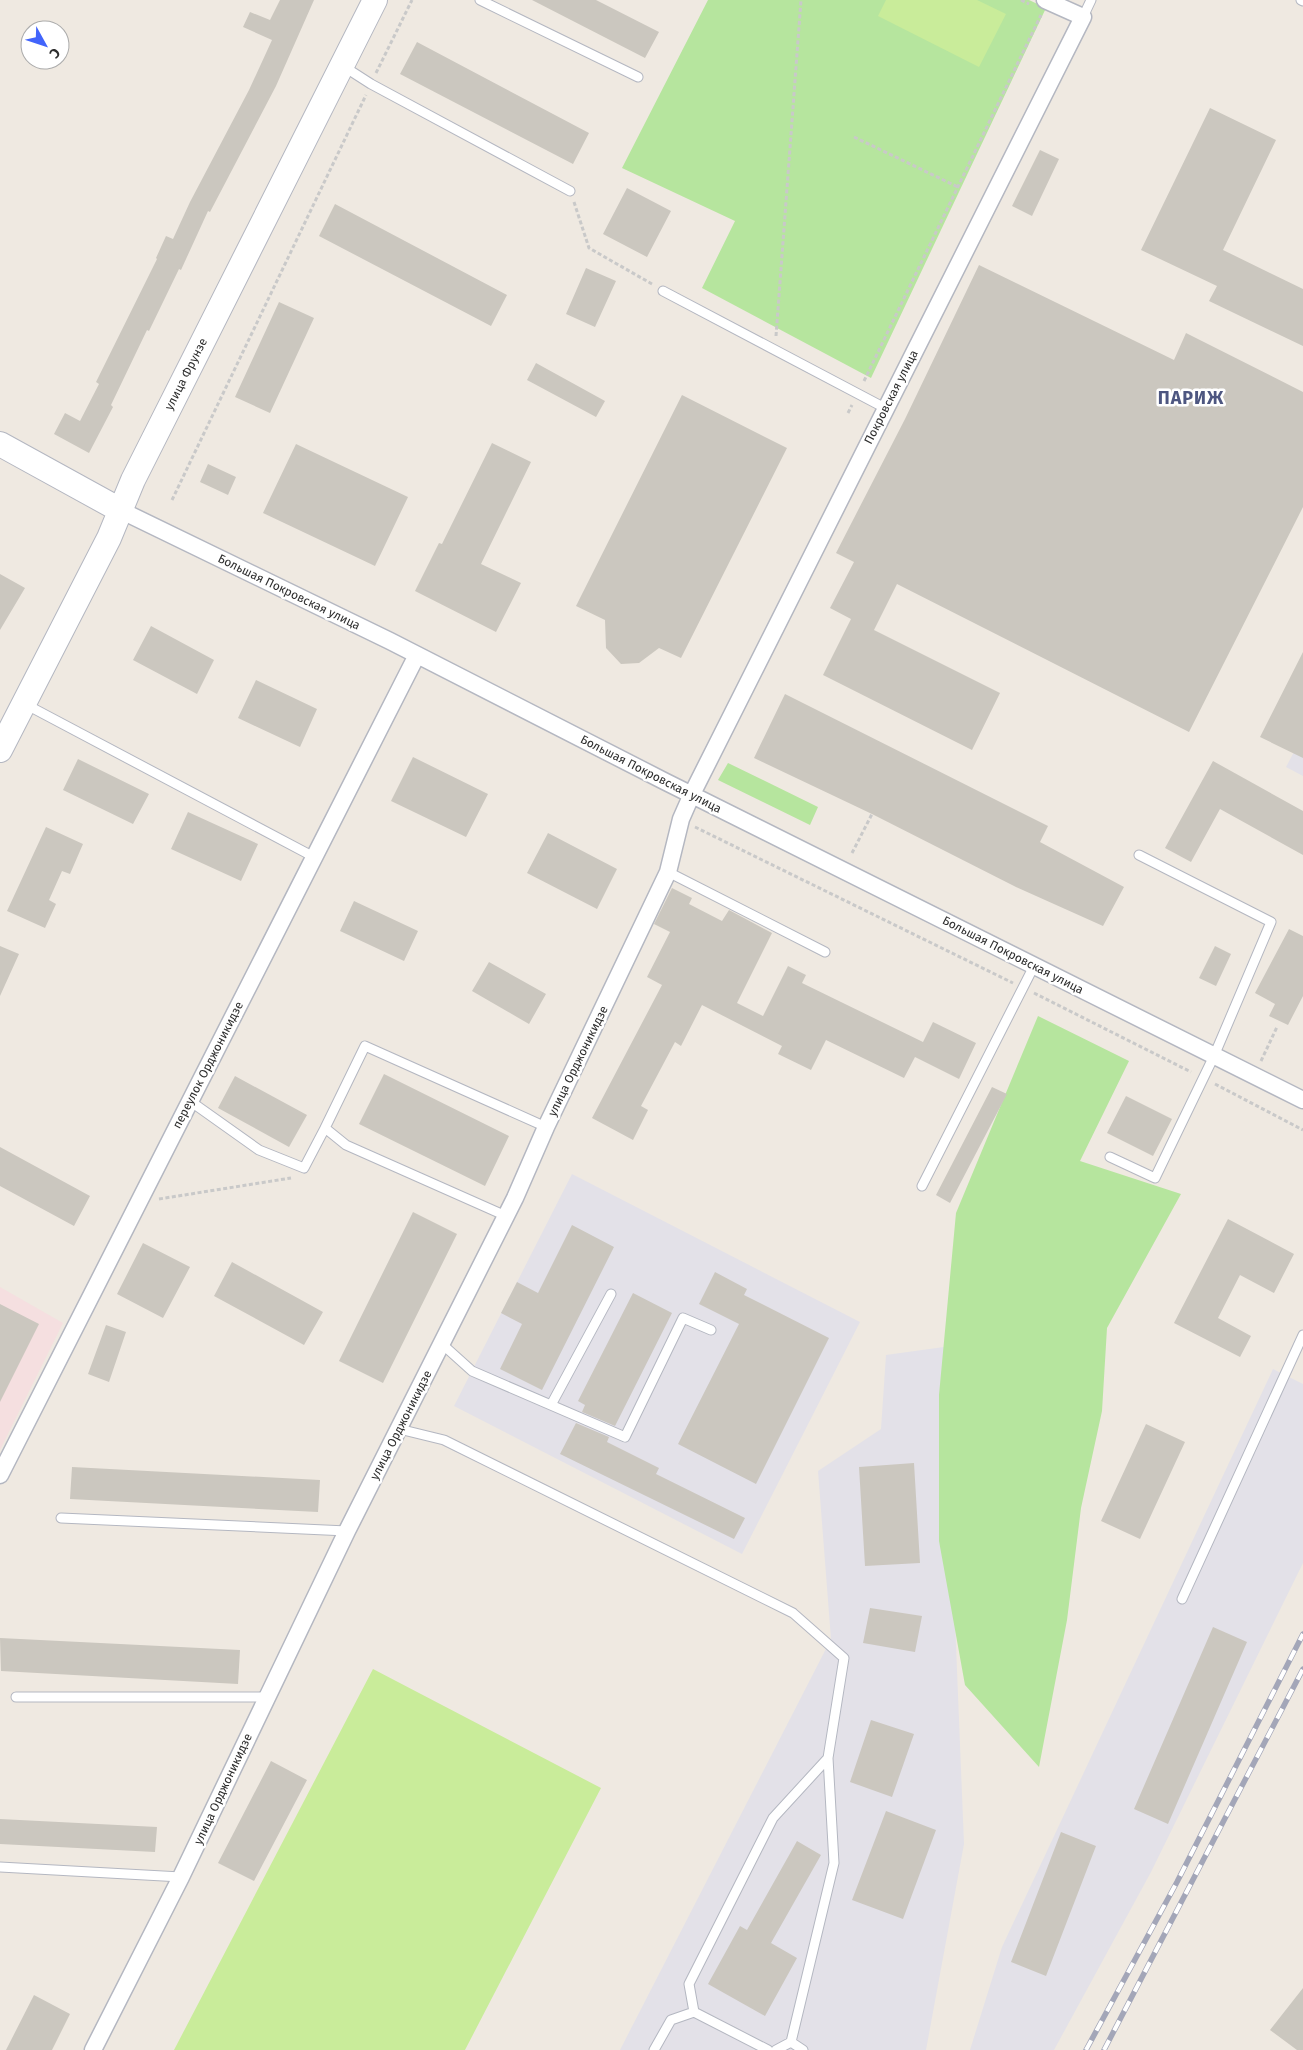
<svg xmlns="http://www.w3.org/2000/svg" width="1303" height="2050" viewBox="0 0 1303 2050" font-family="'Fira Sans',sans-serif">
	<rect width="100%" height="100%" fill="#efe9e1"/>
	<!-- industrial -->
	<path fill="#e3e1e8" d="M1303,735V776L1286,767Z
		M572,1174L860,1322L742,1554L454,1406Z
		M944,1347L964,1844L926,2050H620L831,1639L818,1471L881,1429L886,1355Z
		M1273,1369L1303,1384V1563L1151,1872L1054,2050H970L1002,1947Z"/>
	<!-- medical -->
	<path fill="#f5dfe0" d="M0,1287L63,1323L0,1450Z"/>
	<!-- green -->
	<path fill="#b6e59e" d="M708,0H1029L1046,8L871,378L702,288L735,221L622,168Z
		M728,763L818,807L810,825L718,780Z
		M1038,1016L1129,1061L1080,1161L1181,1194L1107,1328L1102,1411L1081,1508L1067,1620L1039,1767L965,1685L939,1541V1395L956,1213Z"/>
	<!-- pitch -->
	<path fill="#c9ec9a" d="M886,0H977L1006,14L979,67L878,16Z
		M373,1669L601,1788L465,2050H174Z"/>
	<!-- building -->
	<path fill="#cbc7bf" d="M280,0H314L276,86L210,212L208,211L181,270L179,269L149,331L147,330L111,405L113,407L89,453L54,434L65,413L80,421L99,384L96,382L157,259L156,258L166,236L173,239L190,202L249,90L272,40L243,27L250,12L270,20Z
		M532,0H596L659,32L645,58Z
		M417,42L589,133L573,164L400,74Z
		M1210,108L1276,140L1223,250L1303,289V346L1209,301L1217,286L1141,250Z
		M1040,150L1059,159L1032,216L1012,206Z
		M627,188L671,211L647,257L603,234Z
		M335,204L507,295L491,326L319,236Z
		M979,265L1174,360L1186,333L1303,392V507L1189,732L897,584L874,630L1000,693L972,750L823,675L851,619L830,608L854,562L836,553L905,419Z
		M586,268L616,281L595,327L566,314Z
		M279,302L314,318L270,413L235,397Z
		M536,363L605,401L596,417L527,380Z
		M682,395L787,448L681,658L659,648L639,663L621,664L606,648L605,620L576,606Z
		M492,443L531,462L481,564L521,583L496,632L415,591L439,543L442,544Z
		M296,444L408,497L375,566L263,513Z
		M208,464L236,477L228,495L200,482Z
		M0,574L25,588L0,630Z
		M151,626L214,660L197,694L133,660Z
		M1303,652V758L1260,737Z
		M256,680L317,709L300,747L238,718Z
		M785,694L1048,826L1040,842L1124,887L1103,926L1016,887L872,814L754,758Z
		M413,757L488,794L466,837L391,801Z
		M78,759L149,794L133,824L63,790Z
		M1213,761L1303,811V855L1220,809L1191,862L1165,848Z
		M188,812L258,844L241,881L171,849Z
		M46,827L83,844L70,874L62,871L49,900L56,904L45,928L7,911Z
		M548,833L617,869L597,909L527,873Z
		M672,888L692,898L689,904L722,921L729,910L772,933L737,1003L763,1016L788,966L806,975L802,983L923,1042L933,1022L976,1043L959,1079L915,1057L904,1078L826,1040L811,1070L778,1054L782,1046L702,1005L681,1046L675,1042L641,1106L648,1110L633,1140L592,1118L662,985L647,977L670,932L654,924Z
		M354,901L418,931L404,961L340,931Z
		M1289,929L1303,936V996L1288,1025L1269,1016L1275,1004L1255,993Z
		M0,946L19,954L0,996Z
		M1215,946L1231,954L1216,986L1199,978Z
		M489,962L546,994L529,1024L472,991Z
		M384,1074L509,1136L485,1186L359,1124Z
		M235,1076L307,1115L289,1147L218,1108Z
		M992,1087L1007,1094L950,1203L936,1195Z
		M1126,1096L1172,1119L1153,1156L1107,1133Z
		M0,1147L90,1196L74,1226L0,1186Z
		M413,1212L457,1234L383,1383L339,1361Z
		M1228,1219L1294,1254L1274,1293L1240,1275L1218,1318L1251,1336L1240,1357L1174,1323Z
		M572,1225L614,1247L542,1390L500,1369L522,1324L501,1313L517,1282L538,1293Z
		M143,1243L190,1267L163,1318L117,1294Z
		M232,1262L323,1312L304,1345L214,1296Z
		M715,1272L747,1289L744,1295L829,1338L756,1484L678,1444L739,1324L699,1304Z
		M633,1293L672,1313L615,1426L582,1412L585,1405L578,1401Z
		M0,1304L39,1324L0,1402Z
		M106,1325L126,1332L109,1382L88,1374Z
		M576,1423L609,1437L607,1442L659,1468L656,1474L745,1518L734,1539L560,1454Z
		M1146,1424L1185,1442L1140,1539L1101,1521Z
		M914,1463L920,1563L865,1566L859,1467Z
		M72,1467L320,1480L318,1512L70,1499Z
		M870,1608L922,1616L915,1652L863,1643Z
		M1213,1627L1247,1642L1168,1824L1134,1809Z
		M0,1638L240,1650L238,1684L1,1671Z
		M871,1720L914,1734L892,1797L850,1782Z
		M271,1761L307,1780L254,1881L218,1863Z
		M886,1811L936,1830L903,1919L852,1900Z
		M0,1819L157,1827L155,1852L0,1844Z
		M1061,1832L1096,1846L1046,1976L1011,1962Z
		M797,1841L821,1855L771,1943L797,1958L765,2016L708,1984L740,1926L747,1930Z
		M1303,1988V2050H1297L1270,2030Z
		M34,1995L70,2014L52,2050H6Z"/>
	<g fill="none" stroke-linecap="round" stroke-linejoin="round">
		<!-- service casing -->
		<g stroke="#b4b7c1" stroke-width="11">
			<path id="service" d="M480,0L638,77
				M1301,0L1303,1
				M1083,17L1091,0
				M343,66L371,84L570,191
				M663,291L885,408
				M25,704L314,857
				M668,872L825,952
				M190,1101L259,1150L304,1168L325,1128
				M1110,1157L1155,1178L1214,1056L1271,922L1139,855
				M922,1186L1034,966
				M506,1216L346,1145L325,1128L365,1046L546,1127
				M442,1344L472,1371L625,1437L683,1318L711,1330
				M551,1405L611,1294
				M399,1429L444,1440L793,1613L844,1658L828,1758L834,1863L791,2042L776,2050
				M61,1518L347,1531
				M1182,1599L1303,1335
				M16,1697H267
				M0,1867L181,1877
				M694,2012L689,1984L773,1818L828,1758
				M791,2042L803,2050
				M654,2050L671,2020L694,2012L768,2050"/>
		</g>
		<!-- minor casing -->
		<g stroke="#b4b7c1" stroke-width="19">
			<path id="minor" d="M120,510L390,641L664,781L1303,1100
				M0,1475L417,655
				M93,2050L181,1877L347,1531L515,1198L546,1127L668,872L681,819L692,794L1083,17L1045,0"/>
		</g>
		<!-- secondary casing -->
		<g stroke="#b4b7c1" stroke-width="26">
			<path id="secondary" d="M0,444L120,510
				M0,750L109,538L133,480L375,0"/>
		</g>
		<!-- path -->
		<path stroke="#c9c9c9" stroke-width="3" stroke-dasharray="4 2.5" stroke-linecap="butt" d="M1021,0L1029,4
			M376,73L412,0
			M854,137L958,187
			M574,202L589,248L652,284
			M776,336L801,0
			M864,381L1041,15
			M848,413L852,405
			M172,500L366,95
			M695,827L1013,983
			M852,853L872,814
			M1034,993L1191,1072
			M1261,1061L1277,1027
			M1215,1084L1303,1130
			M159,1199L291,1178"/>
		<!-- service -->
		<use href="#service" stroke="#fff" stroke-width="9"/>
		<!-- minor -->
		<use href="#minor" stroke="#fff" stroke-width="16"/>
		<!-- secondary -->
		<use href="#secondary" stroke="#fff" stroke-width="24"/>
		<!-- rail casing -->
		<g stroke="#a3a6b8" stroke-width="5.5">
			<path id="rail" d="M1086,2050L1177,1882L1303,1634
				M1104,2050L1303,1669"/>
		</g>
		<!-- rail -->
		<use href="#rail" stroke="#fff" stroke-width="4" stroke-dasharray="11" stroke-linecap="butt"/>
	</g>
	<g text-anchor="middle" stroke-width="5" stroke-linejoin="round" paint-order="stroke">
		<!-- street labels -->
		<g font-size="12" fill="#2e2e2e" stroke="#fff">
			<text transform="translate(186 374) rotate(-63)" y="4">улица Фрунзе</text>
			<text transform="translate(891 397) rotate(-63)" y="4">Покровская улица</text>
			<text transform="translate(289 592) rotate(26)" y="4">Большая Покровская улица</text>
			<text transform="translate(651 774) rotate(27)" y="4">Большая Покровская улица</text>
			<text transform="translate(1013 955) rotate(27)" y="4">Большая Покровская улица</text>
			<text transform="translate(578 1061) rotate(-64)" y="4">улица Орджоникидзе</text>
			<text transform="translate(208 1065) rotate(-63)" y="4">переулок Орджоникидзе</text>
			<text transform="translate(401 1425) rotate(-63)" y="4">улица Орджоникидзе</text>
			<text transform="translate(223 1789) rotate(-65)" y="4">улица Орджоникидзе</text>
		</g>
		<!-- district labels -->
		<g font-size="18" font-weight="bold" letter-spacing="1" fill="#4d5680" stroke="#fff">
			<text x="1191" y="404">ПАРИЖ</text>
		</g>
	</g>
	<!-- north arrow -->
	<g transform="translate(45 45) rotate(130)"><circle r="24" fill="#ffffff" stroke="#ababab"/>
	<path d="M0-4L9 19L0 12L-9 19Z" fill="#4264fb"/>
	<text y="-8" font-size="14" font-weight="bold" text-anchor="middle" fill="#2e2e2e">С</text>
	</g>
</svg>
